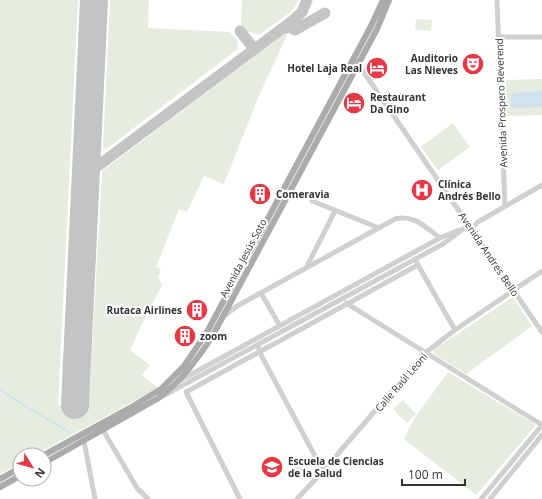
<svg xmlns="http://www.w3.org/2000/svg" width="542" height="499" viewBox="0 0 542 499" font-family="'Open Sans',sans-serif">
	<rect width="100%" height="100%" fill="#fff"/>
	<!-- green -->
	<path fill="#e6ecdf" d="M0,0H78L58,405L89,406L102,171L287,32L288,33L258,98L224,184L204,176L187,212L179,209L156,267L161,270L158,277L162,285L141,326L130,350L150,365L142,375L158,388L35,455H20V463L0,474Z
		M110,0H149L148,28L230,32L237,40L238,48L235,51L105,150L103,147Z
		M242,0H299L291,12L259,35L247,31L241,26Z
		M416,19L432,20L431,31L415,29Z
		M542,79V115L507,116L506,80Z
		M453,123L470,147L438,170L421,147Z
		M513,297L532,326L466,374L433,353V350Z
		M448,372L536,425L476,495L404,439L414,419Z
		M403,400L416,414L407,423L393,409Z
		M306,456L313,464L298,477L291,469Z"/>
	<!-- water -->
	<path fill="#cfe2ee" d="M542,91V107L511,108V93Z"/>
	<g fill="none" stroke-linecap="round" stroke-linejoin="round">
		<!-- stream -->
		<path stroke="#cfe2ee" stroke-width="1.5" d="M0,390L27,407L71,433"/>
		<!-- taxiway -->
		<path stroke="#c4c4c4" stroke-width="11" d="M283,28L290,27L295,30L325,13
			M240,31L254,49
			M86,148C88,156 92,164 102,162
			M85,186L87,175L91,171L291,22L302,12L307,0"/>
		<!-- runway -->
		<path stroke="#c4c4c4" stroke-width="28" d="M75,405L94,0"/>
		<!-- minor -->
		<path stroke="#d0d0d0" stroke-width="5" d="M497,0L505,206
			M498,37H542
			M354,58L468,224L467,226L471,229L542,332
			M312,201L379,228
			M471,229L478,222L542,185
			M418,265L455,330
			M306,268L335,211
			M261,293L280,326
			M346,303L542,425
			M223,317L237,306L395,219C414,214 425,227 440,238
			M258,346L260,353L323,471
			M179,381L440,238L459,230
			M163,396L443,244L467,226
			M103,430L137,488L148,499
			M84,441L95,499
			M240,499L186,392L418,265L415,259
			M297,499L323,471L425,353L455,330L542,271
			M481,499L542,425
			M490,499L542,435"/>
		<!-- major -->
		<path stroke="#ababab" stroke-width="6" d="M44,455L130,408L161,389L184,366L207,332L371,26L383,0
			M44,463L157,399C180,383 198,359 213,335L377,29L389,0
			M0,479L20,468
			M0,487L20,476"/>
	</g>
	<!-- icons -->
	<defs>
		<g id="theatre-disc" transform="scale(1.15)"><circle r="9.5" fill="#e63946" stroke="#fff"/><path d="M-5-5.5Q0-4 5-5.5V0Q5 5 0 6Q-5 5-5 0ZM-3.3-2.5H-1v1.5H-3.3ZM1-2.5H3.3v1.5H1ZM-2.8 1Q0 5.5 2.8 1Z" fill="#fff"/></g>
		<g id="hotel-disc" transform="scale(1.15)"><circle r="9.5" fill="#e63946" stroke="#fff"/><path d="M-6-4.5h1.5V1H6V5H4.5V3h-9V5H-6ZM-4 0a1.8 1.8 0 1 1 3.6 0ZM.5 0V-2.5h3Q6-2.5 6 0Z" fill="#fff"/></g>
		<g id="hospital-disc" transform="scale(1.15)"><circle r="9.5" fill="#e63946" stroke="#fff"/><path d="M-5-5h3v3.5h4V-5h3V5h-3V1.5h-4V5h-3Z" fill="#fff"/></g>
		<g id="building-disc" transform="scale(1.15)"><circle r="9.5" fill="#e63946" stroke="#fff"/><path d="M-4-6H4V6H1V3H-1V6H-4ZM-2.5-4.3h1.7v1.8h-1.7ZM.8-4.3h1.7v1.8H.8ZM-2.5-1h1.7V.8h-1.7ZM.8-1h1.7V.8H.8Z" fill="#fff"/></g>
		<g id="university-disc" transform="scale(1.15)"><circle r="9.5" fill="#e63946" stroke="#fff"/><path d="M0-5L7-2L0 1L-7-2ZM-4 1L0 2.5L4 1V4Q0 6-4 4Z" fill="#fff"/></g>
	</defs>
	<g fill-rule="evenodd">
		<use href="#theatre-disc" x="473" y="64"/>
		<use href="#hotel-disc" x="377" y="68"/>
		<use href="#hotel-disc" x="354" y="103"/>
		<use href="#hospital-disc" x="422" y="190"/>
		<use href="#building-disc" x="260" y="194"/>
		<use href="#building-disc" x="197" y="310"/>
		<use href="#building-disc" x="185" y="336"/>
		<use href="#university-disc" x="272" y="467"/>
	</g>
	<g text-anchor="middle" stroke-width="4" stroke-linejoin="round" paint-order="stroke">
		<!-- poi labels -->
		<g font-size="10" font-weight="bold" fill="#333" stroke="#fff" text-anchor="start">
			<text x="458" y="62" text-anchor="end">Auditorio<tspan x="458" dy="12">Las Nieves</tspan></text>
			<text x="362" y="72" text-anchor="end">Hotel Laja Real</text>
			<text x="370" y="101">Restaurant<tspan x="370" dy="12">Da Gino</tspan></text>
			<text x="438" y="188">Clínica<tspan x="438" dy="12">Andrés Bello</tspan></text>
			<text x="276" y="198">Comeravia</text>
			<text x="182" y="314" text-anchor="end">Rutaca Airlines</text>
			<text x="200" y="340">zoom</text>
			<text x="288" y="465">Escuela de Ciencias<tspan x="288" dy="12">de la Salud</tspan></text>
		</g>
		<!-- street labels -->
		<g font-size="10" fill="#333" stroke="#fff">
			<text transform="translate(501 103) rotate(-92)" y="4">Avenida Prospero Reverend</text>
			<text transform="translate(489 254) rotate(56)" y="4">Avenida Andres Bello</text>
			<text transform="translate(243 258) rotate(-62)" y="4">Avenida Jesús Soto</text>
			<text transform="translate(401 382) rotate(-49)" y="4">Calle Raúl Leoni</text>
		</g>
	</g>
	<!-- north arrow -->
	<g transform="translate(32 467) rotate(127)"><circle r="19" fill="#ffffff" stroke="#adadad"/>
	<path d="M0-3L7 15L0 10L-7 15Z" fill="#e63946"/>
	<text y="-6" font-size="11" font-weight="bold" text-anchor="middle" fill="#333333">N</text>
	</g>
	<!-- scale -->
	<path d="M402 479v6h63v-6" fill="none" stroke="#333333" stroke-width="2"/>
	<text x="408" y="479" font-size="12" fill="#333333" stroke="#ffffff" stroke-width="3" paint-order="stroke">100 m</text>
</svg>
